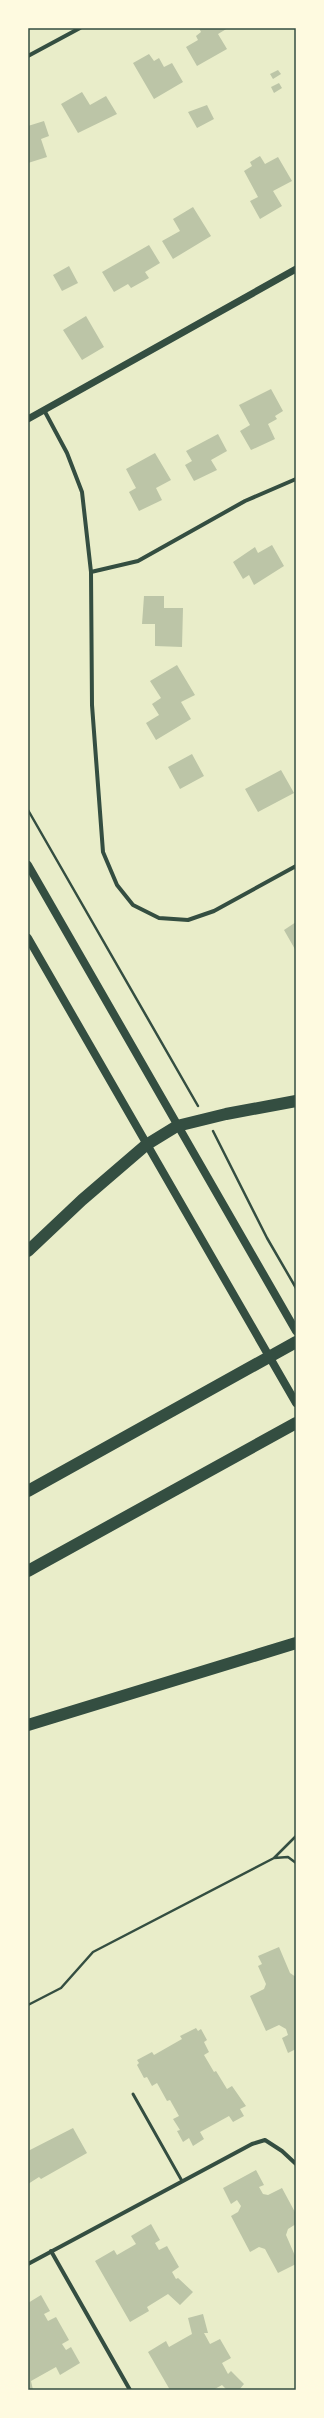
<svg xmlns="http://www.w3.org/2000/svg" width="324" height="2418" viewBox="0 0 324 2418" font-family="'Varela Round',sans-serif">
	<rect width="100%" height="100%" fill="#e9edc9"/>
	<!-- building -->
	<path fill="#bcc5a7" d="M199,28H228L218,34L227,49L197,66L186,47L198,40L196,36L201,32Z
		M149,54L154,61L159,58L164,67L172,63L183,82L154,99L133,63Z
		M278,70L281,74L273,79L270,74Z
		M279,83L282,88L274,93L271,87Z
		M82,92L90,105L106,96L117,114L78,133L61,104Z
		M207,105L214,119L197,128L188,112Z
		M44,121L49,136L41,139L47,157L28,163V126Z
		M260,156L265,164L278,157L292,181L273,191L282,206L260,219L250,201L258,197L244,171L252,166L250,162Z
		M193,207L211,236L173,259L162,241L180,231L173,219Z
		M149,245L160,263L145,272L149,278L131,288L128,284L114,292L102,272Z
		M69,266L78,283L62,291L53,275Z
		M86,316L104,347L82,360L63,330Z
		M271,389L283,411L275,416L277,419L268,424L275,439L251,450L240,431L250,425L239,405Z
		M218,434L227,451L211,460L217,470L194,481L185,465L192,461L186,451Z
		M155,453L171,480L156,488L162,500L139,511L129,492L136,488L126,469Z
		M272,545L284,566L254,585L249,575L243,579L233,562L255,547L258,553Z
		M144,596H164V608H183L182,647L155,646V624H142Z
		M177,665L195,695L181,702L191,719L156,740L146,723L159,715L152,704L161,698L150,681Z
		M192,754L204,776L180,789L168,767Z
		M281,770L294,793L258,812L245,789Z
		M296,922V951L284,930Z
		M279,1947L290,1973L296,1977V2049L288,2053L282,2038L288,2035L286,2029L279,2025L266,2031L250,1996L264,1989L266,1984L258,1966L262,1964L258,1956Z
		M196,2028L198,2031L201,2029L207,2040L204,2042L209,2052L204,2055L214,2072L216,2071L227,2089L232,2086L246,2106L240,2109L244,2116L233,2122L229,2116L200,2132L204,2139L193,2146L189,2138L183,2142L177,2131L180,2130L173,2119L179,2116L170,2100L167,2101L157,2083L152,2086L147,2077L144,2078L137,2065L139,2063L137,2060L152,2052L154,2055L182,2039L180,2036Z
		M73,2128L87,2153L41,2179L39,2177L28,2184V2151Z
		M256,2170L264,2185L259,2187L263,2194L268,2195L282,2188L296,2214V2224L288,2229L286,2235L296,2258V2264L278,2273L265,2249L259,2247L250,2252L231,2216L238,2212L241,2206L237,2200L231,2204L223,2188Z
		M151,2224L160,2240L155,2243L159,2250L167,2246L179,2267L172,2272L176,2279L178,2278L193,2292L180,2305L168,2294L147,2307L149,2311L130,2322L95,2261L114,2250L117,2255L136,2244L131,2236Z
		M41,2295L50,2311L44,2314L48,2321L56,2317L69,2340L62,2344L66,2350L71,2347L80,2363L60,2375L56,2367L31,2381L33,2390H28V2303Z
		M203,2314L208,2333H204L210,2344L220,2339L231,2358L222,2363L228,2374L231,2371L244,2384L239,2390H227L222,2385L213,2390H170L148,2352L166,2341L169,2347L192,2334L188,2318Z"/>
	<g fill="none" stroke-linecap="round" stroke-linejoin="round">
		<!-- path -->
		<path stroke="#344e41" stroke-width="2.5" d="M28,810L198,1106
			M213,1131L267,1238L296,1288
			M274,1858L288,1857L296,1863
			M28,2005L61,1988L93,1952L274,1858L296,1836"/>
		<!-- service -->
		<path stroke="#344e41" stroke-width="3" d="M133,2094L182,2181"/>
		<!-- minor -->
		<path stroke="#344e41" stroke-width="4" d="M28,56L80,28
			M44,410L67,453L82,492L91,572L92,705L103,852L117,885L133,905L159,918L188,920L214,911L296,866
			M91,572L138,561L245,501L296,479
			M51,2251L130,2390
			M28,2264L252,2144L265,2140L282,2151L296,2164"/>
		<!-- tertiary -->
		<path stroke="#344e41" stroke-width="7" d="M28,419L296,269"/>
		<!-- secondary -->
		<path stroke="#344e41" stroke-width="8" d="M28,865L296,1331
			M28,938L296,1403"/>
		<!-- motorway -->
		<path stroke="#344e41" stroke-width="12" d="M28,1251L82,1200L146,1145L177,1126L226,1114L296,1101
			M28,1491L296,1342
			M28,1571L296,1423
			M28,1725L296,1643"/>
	</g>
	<!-- border -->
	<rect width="324" height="2418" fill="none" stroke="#fefae0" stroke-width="58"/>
	<rect x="29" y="29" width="266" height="2360" fill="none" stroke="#344e41" stroke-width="1.5"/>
</svg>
